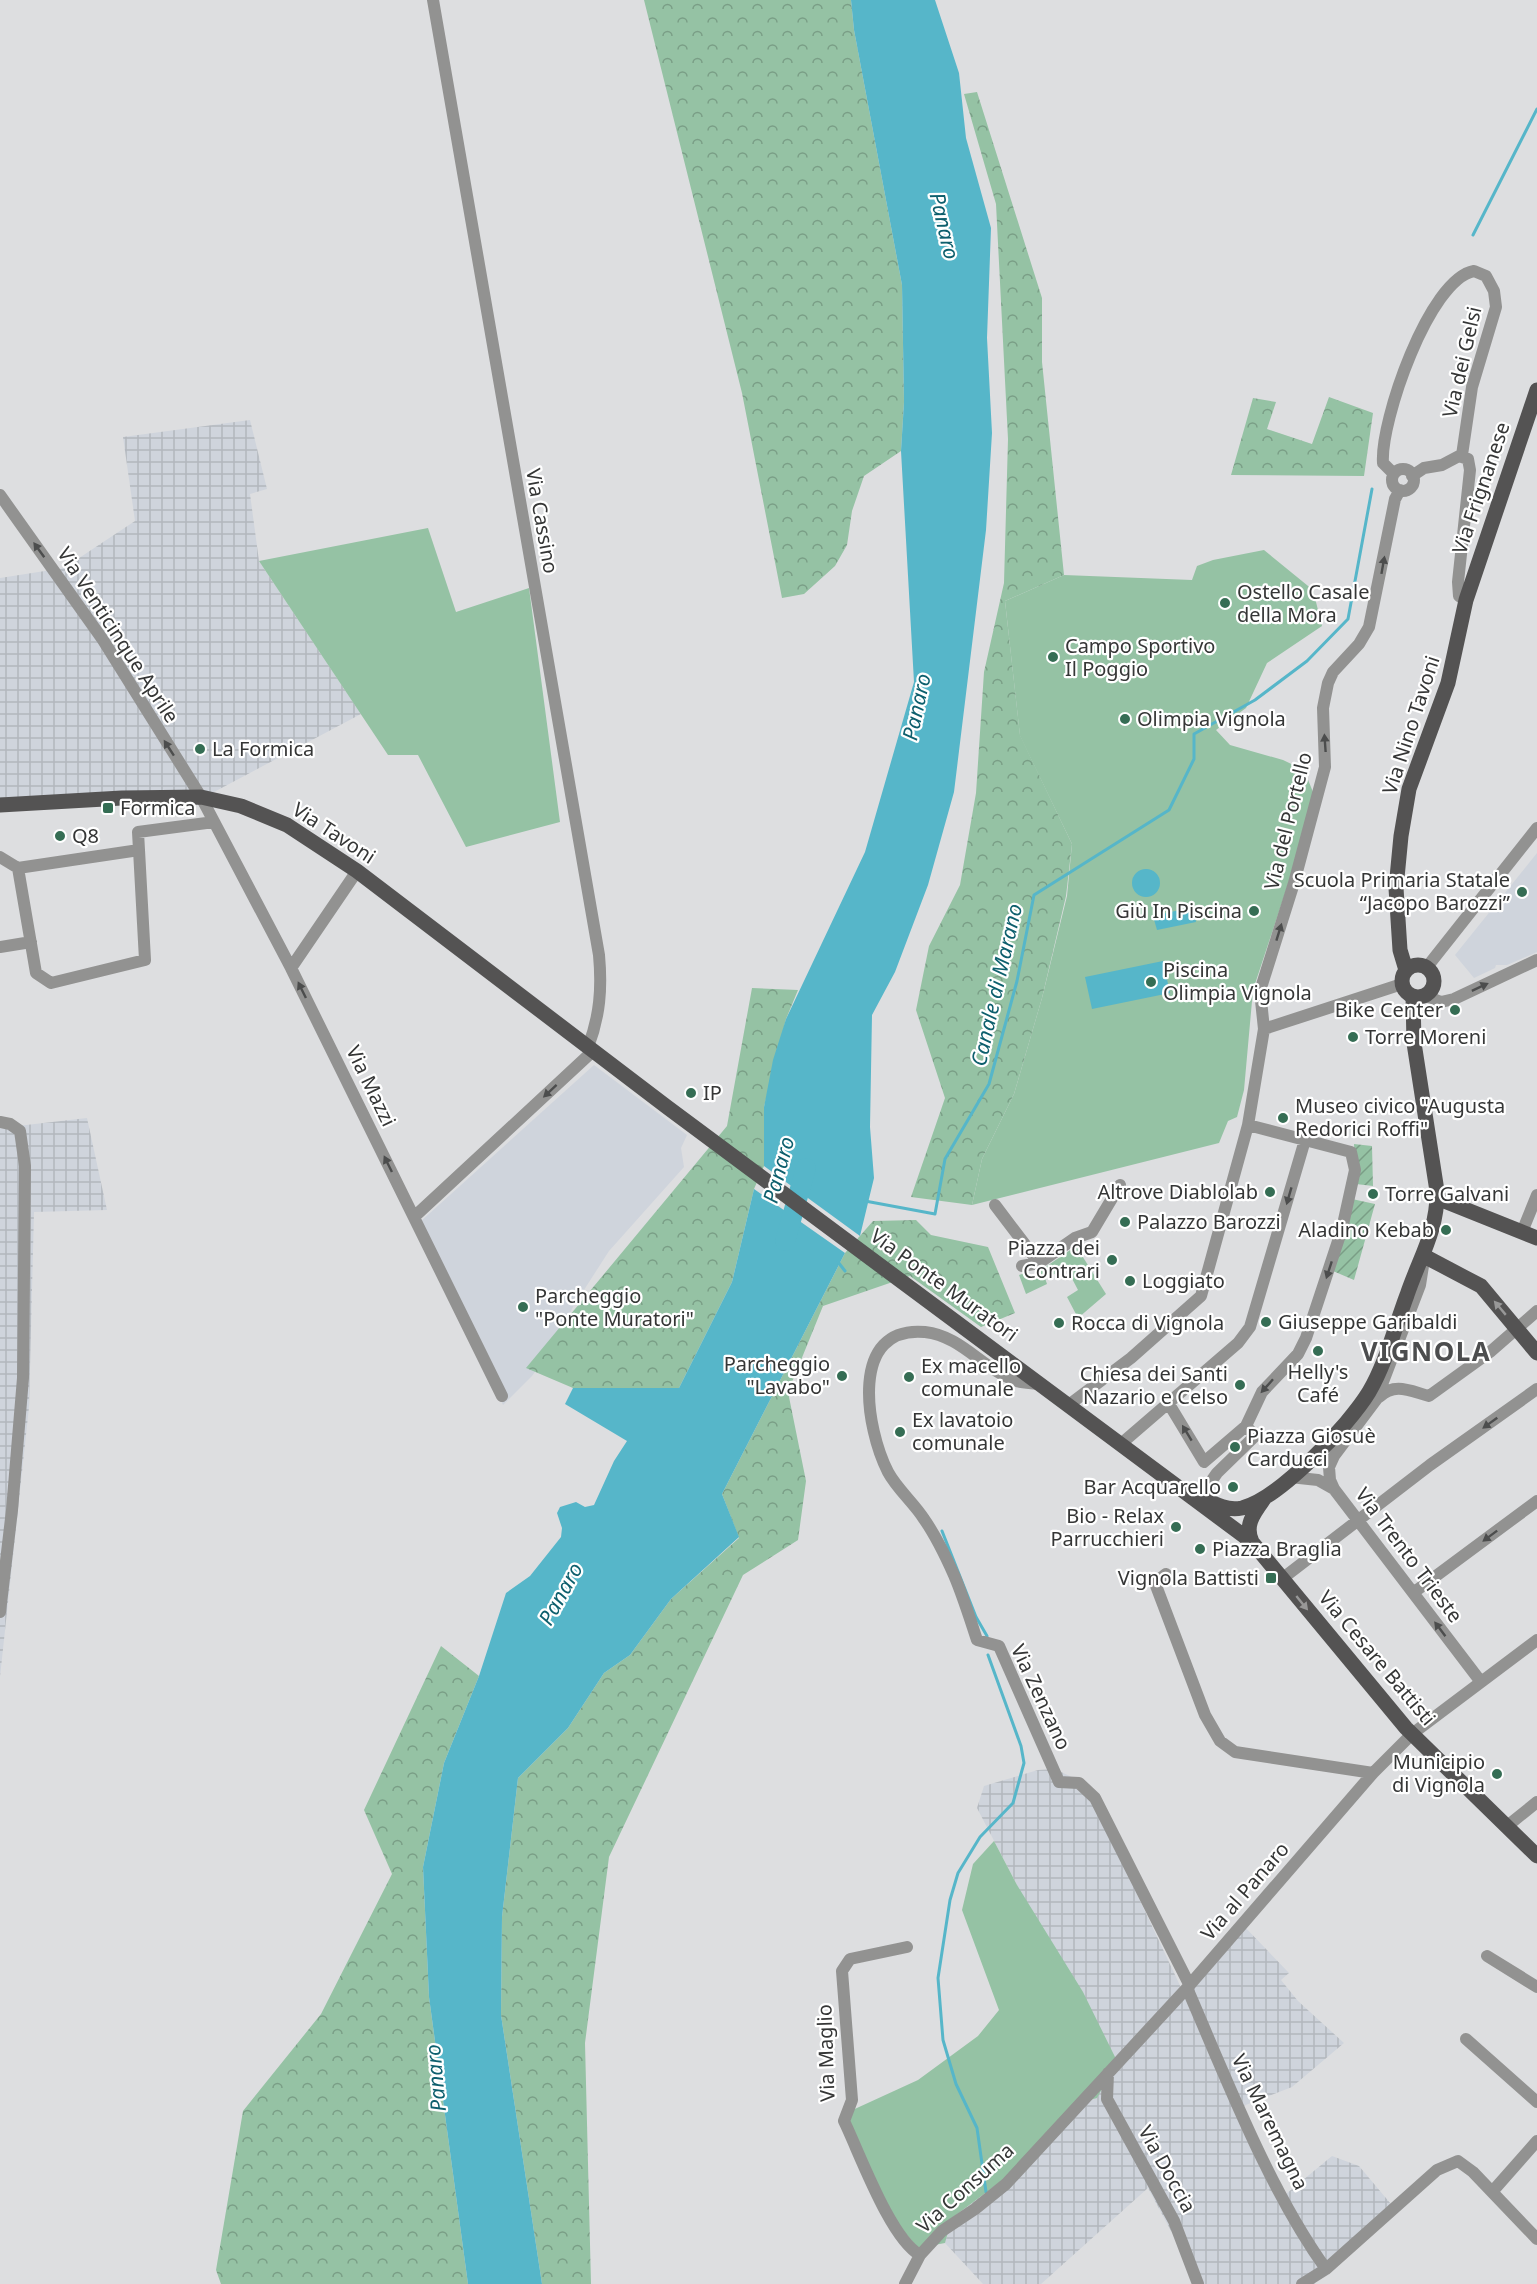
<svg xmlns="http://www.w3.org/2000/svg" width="1537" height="2284" viewBox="0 0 1537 2284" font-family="'Noto Sans',sans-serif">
	<defs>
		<pattern id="industrial-grid" width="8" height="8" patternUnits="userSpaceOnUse" patternTransform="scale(1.5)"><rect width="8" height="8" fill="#cfd4dc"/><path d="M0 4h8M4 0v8" fill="none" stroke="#b2b7bd"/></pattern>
		<pattern id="forest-crowns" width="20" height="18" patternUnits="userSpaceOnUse" patternTransform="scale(1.5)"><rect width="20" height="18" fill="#95c2a4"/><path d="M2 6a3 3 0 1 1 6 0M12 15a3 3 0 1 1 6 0" fill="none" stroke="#7a9e86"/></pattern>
		<pattern id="garden-furrows" width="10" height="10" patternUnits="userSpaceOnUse" patternTransform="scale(1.5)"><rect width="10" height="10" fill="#95c2a4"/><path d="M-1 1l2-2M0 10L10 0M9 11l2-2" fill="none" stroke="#7a9e86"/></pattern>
	</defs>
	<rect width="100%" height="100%" fill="#dddee0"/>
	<!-- built -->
	<path fill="#cfd4dc" d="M1537,853V952L1507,965H1496L1495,968L1474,978L1455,955Z
		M594,1065L687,1135L681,1148L684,1167L609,1251L573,1307L564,1324L561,1336L532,1376L503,1405L430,1249L420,1222Z"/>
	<!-- industrial -->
	<path fill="url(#industrial-grid)" d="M250,420L267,489L250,494L259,561L361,714L197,801L0,809V578L64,568L135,521L123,437Z
		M87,1118L107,1210L34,1212L29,1407L0,1677V1128Z
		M1055,1769L1080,1781L1103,1822L1184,1994L1240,1922L1289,1973L1281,1980L1298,2001L1344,2043L1292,2087L1238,2108L1280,2199L1332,2156L1359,2166L1396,2210L1314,2284H1199L1188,2256L1171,2231L1148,2188L1041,2284H983L945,2243L952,2218L1020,2167L1017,1885L977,1808L984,1786L1038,1770Z"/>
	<!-- grass -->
	<path fill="#95c2a4" d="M428,528L456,612L529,588L560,822L466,847L418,755H388L259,561Z
		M1264,550L1313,590L1322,626L1267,663L1246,708L1216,730L1230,745L1283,760L1304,770L1313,792L1299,851L1253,990L1244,1090L1237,1117L1228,1121L1219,1143L972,1205L982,1159L1014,1094L1042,998L1067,896L1072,844L1020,736L1005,601L1064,575L1192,580L1197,566L1213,560Z
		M1076,1246L1106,1294L1078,1318L1067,1297L1078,1290L1067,1269L1045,1278L1047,1284L1026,1294L1019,1275L1028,1272L1031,1277Z
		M994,1841L1017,1885L1083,1992L1117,2061L1097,2098L1082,2102L1020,2167L952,2218L945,2243L918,2248L873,2195L846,2113L918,2080L978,2036L999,2010L962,1910L973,1864Z"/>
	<!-- forest -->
	<path fill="url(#forest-crowns)" d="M644,0H851L854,30L902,285L904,402L901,451L864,476L852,511L847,545L835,566L804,594L782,598L742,393Z
		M977,92L1042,298V362L1064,575L1005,601L1020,735L1072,844L1066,896L1042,998L1014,1094L982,1159L972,1205L911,1197L945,1098L916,1010L929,946L960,885L976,793L984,672L1004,583L1008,439L996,204L964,94Z
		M1329,397L1373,413L1364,476L1231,475L1253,398L1276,402L1267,429L1312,444Z
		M752,988L798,990L786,1019L764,1107V1166L754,1189L732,1282L679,1388H573L526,1368L727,1126Z
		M916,1220L931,1235L988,1247L1015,1313L981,1327L910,1276L823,1306L788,1392L806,1481L798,1540L743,1575L609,1857L585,2043L591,2284H542L501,2015L502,1917L518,1778L568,1728L604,1673L630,1655L671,1599L739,1538L722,1494L845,1253L873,1221Z
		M441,1646L479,1676L444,1763L423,1867L429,1997L468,2284H221L216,2270L243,2111L321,2014L392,1874L364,1810Z"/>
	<!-- garden -->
	<path fill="url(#garden-furrows)" d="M1354,1144L1372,1146L1373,1186L1356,1184Z
		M1352,1199L1375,1204L1354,1280L1333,1271Z"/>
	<!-- water -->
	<path fill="#56b6c9" d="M851,0H935L959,73L966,138L991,228L987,338L992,433L986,530L954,792L928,885L895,972L872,1015L870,1127L874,1178L860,1236L764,1166V1107L773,1060L786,1019L865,852L914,682L901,451L904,402L902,285L854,30Z
		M1132 883a14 14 0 1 1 28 0a14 14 0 1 1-28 0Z
		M1193,907L1196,922L1157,930L1153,916Z
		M1163,961L1170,993L1092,1009L1085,977Z
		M754,1189L845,1253L722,1494L739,1537L671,1599L630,1655L604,1673L568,1728L518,1778L502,1917L501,2015L542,2284H468L429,1997L423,1867L444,1763L479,1676L506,1593L530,1576L561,1537L562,1528L557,1513L560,1507L576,1502L585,1507L594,1505L614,1461L627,1441L565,1404L573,1388H679L732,1282Z"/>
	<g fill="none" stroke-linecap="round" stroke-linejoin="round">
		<!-- stream -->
		<path stroke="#56b6c9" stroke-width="3" d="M1473,235L1537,109
			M865,1201L935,1214L945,1159L989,1084L1017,981L1034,895L1169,810L1194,759V734L1255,700L1307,661L1348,619L1372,489
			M838,1262L845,1271
			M942,1531L976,1617L987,1636
			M986,2192L977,2128L956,2084L943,2040L938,1978L950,1900L958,1873L980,1837L1013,1803L1024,1763L1021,1746L988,1655"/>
		<!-- river -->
		<path stroke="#56b6c9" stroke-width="20" d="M785,1241L806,1168"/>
		<!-- minor -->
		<path stroke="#929291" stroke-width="12" d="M433,0L599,955C602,988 600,1016 588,1047
			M1392 480a11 11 0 1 1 22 0a11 11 0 1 1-22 0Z
			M1394,474L1383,463C1380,422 1429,279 1474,271L1486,276L1494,291L1496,307L1472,387L1462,455
			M1412,476L1424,468L1442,465L1459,456L1468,459L1470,470L1458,582L1459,596L1466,600
			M0,495L103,640L201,797L291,968L502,1396
			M0,857L18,868L139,850L138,832L214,822
			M18,868L36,973L51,983L145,960L139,850
			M0,947L31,942
			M1427,967L1537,828
			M291,968L357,871
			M1426,996L1441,1002L1454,999L1537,960
			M1264,1029L1402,984
			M0,1122L10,1124L20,1131L25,1166L23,1378L12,1510L0,1612
			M995,1205L1039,1263
			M414,1217L593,1051
			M1522,1232L1537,1195
			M1022,1266L1039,1263L1075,1238L1092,1232L1120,1185
			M1039,1384C1032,1383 1023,1383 1017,1381C983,1370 962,1336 925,1332C848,1325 866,1429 888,1472C897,1489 914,1503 924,1519C936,1536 946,1557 954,1575C963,1596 970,1619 977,1640L999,1646L1059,1782L1079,1783L1095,1798L1189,1984
			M1379,1397C1395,1382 1410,1391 1429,1396L1490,1352L1537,1311
			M1070,1404L1131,1358L1201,1296L1248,1125L1264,1029L1260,991L1294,883L1325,767L1323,708L1328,683L1333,672L1359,644L1369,627L1395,499L1400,490
			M1169,1404L1204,1462L1246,1426L1255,1436L1217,1473L1201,1496
			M1246,1426L1262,1392L1298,1354L1306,1338L1342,1229L1355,1170L1351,1152L1248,1125
			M1122,1443L1238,1343L1250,1327L1305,1140
			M1290,1477L1318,1480L1334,1489L1481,1682
			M1334,1489L1330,1480L1329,1467L1334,1456L1376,1400L1420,1285L1423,1266
			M1166,1574L1155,1583L1205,1715L1220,1741L1235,1752L1373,1773
			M1283,1578L1430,1465L1537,1389
			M1413,1593L1537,1501
			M1506,1827L1537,1802
			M907,1947L850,1959L842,1971L852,2100L844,2121C860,2154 890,2238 920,2255
			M1487,1956L1537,1987
			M1187,1988C1227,2080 1268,2188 1326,2269
			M1466,2039L1537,2102
			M1108,2073L1107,2099L1174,2221L1198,2284
			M1492,2192L1537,2141
			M905,2284L920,2255L942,2231L975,2209L1006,2184L1187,1988L1373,1773L1412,1734L1537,1640
			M1302,2284L1326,2269L1437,2170L1458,2161L1473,2172L1537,2239"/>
		<!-- major -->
		<path stroke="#545353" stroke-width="15" d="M0,805L122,798L201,797L241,806L287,825L357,871L667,1107L1252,1542L1406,1728L1537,1856
			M1402 981a16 16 0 1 1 32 0a16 16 0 1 1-32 0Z
			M1406,970L1400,950L1396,888L1401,836L1409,789L1448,683L1466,600L1537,390
			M1437,1198L1537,1238
			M1424,1256L1481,1286L1537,1353
			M1204,1498C1216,1505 1228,1511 1242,1508C1279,1499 1349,1425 1369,1392C1386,1363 1395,1327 1407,1295C1419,1259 1438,1230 1437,1191L1414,1043L1413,997
			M1252,1542C1244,1525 1254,1513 1264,1499"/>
	</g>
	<!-- one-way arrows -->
	<defs><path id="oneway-solid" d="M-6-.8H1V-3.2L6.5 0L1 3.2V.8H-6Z" transform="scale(1.5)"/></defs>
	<g fill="#4c4d4d">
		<use href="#oneway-solid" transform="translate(39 550) rotate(-126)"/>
		<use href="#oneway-solid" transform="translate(1383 565) rotate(-80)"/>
		<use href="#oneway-solid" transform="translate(1325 743) rotate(-94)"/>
		<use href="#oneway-solid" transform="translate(169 748) rotate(-123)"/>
		<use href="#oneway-solid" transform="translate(1279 932) rotate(-73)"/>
		<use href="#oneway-solid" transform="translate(1480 987) rotate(-25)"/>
		<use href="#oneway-solid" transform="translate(302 990) rotate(-116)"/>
		<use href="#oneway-solid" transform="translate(550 1091) rotate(137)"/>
		<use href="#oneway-solid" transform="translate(388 1164) rotate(-116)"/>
		<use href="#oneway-solid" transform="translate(1289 1196) rotate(106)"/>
		<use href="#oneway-solid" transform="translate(1329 1270) rotate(108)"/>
		<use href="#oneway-solid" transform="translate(1267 1386) rotate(132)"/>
		<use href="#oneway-solid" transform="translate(1490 1423) rotate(144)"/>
		<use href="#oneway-solid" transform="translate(1187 1433) rotate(-121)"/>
		<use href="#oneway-solid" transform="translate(1490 1536) rotate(143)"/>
		<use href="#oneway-solid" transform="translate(1440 1629) rotate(-127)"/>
	</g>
	<g fill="#989898">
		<use href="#oneway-solid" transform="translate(1500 1308) rotate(-130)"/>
		<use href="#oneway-solid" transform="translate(1302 1603) rotate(51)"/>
	</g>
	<!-- markers -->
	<g fill="#356d54" stroke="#fff" stroke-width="2">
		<circle cx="1225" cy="603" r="6"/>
		<circle cx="1053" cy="657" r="6"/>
		<circle cx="1125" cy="719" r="6"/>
		<circle cx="200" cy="749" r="6"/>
		<rect x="102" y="802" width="12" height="12" rx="3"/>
		<circle cx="60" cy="836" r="6"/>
		<circle cx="1522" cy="892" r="6"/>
		<circle cx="1254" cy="911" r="6"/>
		<circle cx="1151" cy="982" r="6"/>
		<circle cx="1455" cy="1010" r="6"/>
		<circle cx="1353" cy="1037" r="6"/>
		<circle cx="691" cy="1093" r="6"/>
		<circle cx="1283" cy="1118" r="6"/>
		<circle cx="1270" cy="1192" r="6"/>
		<circle cx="1373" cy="1194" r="6"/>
		<circle cx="1125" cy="1222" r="6"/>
		<circle cx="1446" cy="1230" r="6"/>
		<circle cx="1112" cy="1260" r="6"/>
		<circle cx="1130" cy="1281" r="6"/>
		<circle cx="523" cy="1307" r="6"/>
		<circle cx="1266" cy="1322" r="6"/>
		<circle cx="1059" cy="1323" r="6"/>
		<circle cx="1318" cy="1351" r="6"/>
		<circle cx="842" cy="1376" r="6"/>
		<circle cx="909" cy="1377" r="6"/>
		<circle cx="1240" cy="1385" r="6"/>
		<circle cx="900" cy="1432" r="6"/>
		<circle cx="1235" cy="1447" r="6"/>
		<circle cx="1233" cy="1487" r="6"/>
		<circle cx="1176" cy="1527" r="6"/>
		<circle cx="1200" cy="1549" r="6"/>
		<rect x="1265" y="1572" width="12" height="12" rx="3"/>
		<circle cx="1497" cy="1774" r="6"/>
	</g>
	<g text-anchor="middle" stroke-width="4.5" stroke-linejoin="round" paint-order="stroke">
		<!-- street labels -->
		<g font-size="20" fill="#353636" stroke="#fff">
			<text transform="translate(1462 362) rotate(-77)" y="7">Via dei Gelsi</text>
			<text transform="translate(1481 488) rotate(-71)" y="7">Via Frignanese</text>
			<text transform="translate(542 521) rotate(80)" y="7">Via Cassino</text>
			<text transform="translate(118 635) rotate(57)" y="7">Via Venticinque Aprile</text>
			<text transform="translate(1411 725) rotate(-72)" y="7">Via Nino Tavoni</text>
			<text transform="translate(1288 821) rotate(-76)" y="7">Via del Portello</text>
			<text transform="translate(334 833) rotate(33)" y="7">Via Tavoni</text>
			<text transform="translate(371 1086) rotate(64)" y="7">Via Mazzi</text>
			<text transform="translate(944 1285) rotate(36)" y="7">Via Ponte Muratori</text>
			<text transform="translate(1409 1555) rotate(53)" y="7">Via Trento Trieste</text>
			<text transform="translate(1377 1658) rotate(50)" y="7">Via Cesare Battisti</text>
			<text transform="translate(1041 1697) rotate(65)" y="7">Via Zenzano</text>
			<text transform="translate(1245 1891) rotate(-49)" y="7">Via al Panaro</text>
			<text transform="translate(826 2053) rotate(-92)" y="7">Via Maglio</text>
			<text transform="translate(1270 2122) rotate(64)" y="7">Via Maremagna</text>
			<text transform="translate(1167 2169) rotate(61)" y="7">Via Doccia</text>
			<text transform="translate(965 2188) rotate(-42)" y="7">Via Consuma</text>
		</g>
		<!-- poi labels -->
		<g font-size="20" fill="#353636" stroke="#fff" text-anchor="start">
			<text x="1237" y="599">Ostello Casale<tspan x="1237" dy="23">della Mora</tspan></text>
			<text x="1065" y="653">Campo Sportivo<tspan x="1065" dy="23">Il Poggio</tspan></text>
			<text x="1137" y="726">Olimpia Vignola</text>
			<text x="212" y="756">La Formica</text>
			<text x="120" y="815">Formica</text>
			<text x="72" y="843">Q8</text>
			<text x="1510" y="887" text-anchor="end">Scuola Primaria Statale<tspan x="1510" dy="23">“Jacopo Barozzi”</tspan></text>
			<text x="1242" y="918" text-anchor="end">Giù In Piscina</text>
			<text x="1163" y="977">Piscina<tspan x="1163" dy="23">Olimpia Vignola</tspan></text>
			<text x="1443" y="1017" text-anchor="end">Bike Center</text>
			<text x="1365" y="1044">Torre Moreni</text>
			<text x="703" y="1100">IP</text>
			<text x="1295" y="1113">Museo civico "Augusta<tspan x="1295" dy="23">Redorici Roffi"</tspan></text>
			<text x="1258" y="1199" text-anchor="end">Altrove Diablolab</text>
			<text x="1385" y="1201">Torre Galvani</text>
			<text x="1137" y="1229">Palazzo Barozzi</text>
			<text x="1434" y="1237" text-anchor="end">Aladino Kebab</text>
			<text x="1100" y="1255" text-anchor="end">Piazza dei<tspan x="1100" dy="23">Contrari</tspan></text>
			<text x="1142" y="1288">Loggiato</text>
			<text x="535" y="1303">Parcheggio<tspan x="535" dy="23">"Ponte Muratori"</tspan></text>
			<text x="1278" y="1329">Giuseppe Garibaldi</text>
			<text x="1071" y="1330">Rocca di Vignola</text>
			<text x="830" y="1371" text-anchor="end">Parcheggio<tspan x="830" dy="23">"Lavabo"</tspan></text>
			<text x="921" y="1373">Ex macello<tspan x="921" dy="23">comunale</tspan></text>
			<text x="1318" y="1379" text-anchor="middle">Helly's<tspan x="1318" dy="23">Café</tspan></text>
			<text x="1228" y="1381" text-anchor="end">Chiesa dei Santi<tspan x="1228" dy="23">Nazario e Celso</tspan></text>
			<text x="912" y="1427">Ex lavatoio<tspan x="912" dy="23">comunale</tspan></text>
			<text x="1247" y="1443">Piazza Giosuè<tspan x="1247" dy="23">Carducci</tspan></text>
			<text x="1221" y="1494" text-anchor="end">Bar Acquarello</text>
			<text x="1164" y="1523" text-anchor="end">Bio - Relax<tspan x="1164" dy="23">Parrucchieri</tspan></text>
			<text x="1212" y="1556">Piazza Braglia</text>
			<text x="1259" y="1585" text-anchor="end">Vignola Battisti</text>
			<text x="1485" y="1769" text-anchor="end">Municipio<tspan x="1485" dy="23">di Vignola</tspan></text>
		</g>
		<!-- water labels -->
		<g font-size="21" font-style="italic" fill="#0d5f6d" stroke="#fff">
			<text transform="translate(944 226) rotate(77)" y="7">Panaro</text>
			<text transform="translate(917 707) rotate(-78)" y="7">Panaro</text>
			<text transform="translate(997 985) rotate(-77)" y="7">Canale di Marano</text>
			<text transform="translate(779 1170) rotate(-75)" y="7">Panaro</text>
			<text transform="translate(561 1594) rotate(-61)" y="7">Panaro</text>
			<text transform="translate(436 2078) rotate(-95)" y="7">Panaro</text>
		</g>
		<!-- district labels -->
		<g font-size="26" font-weight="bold" letter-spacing="1.5" fill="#4c4d4e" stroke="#fff">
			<text x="1426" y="1361">VIGNOLA</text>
		</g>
	</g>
</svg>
